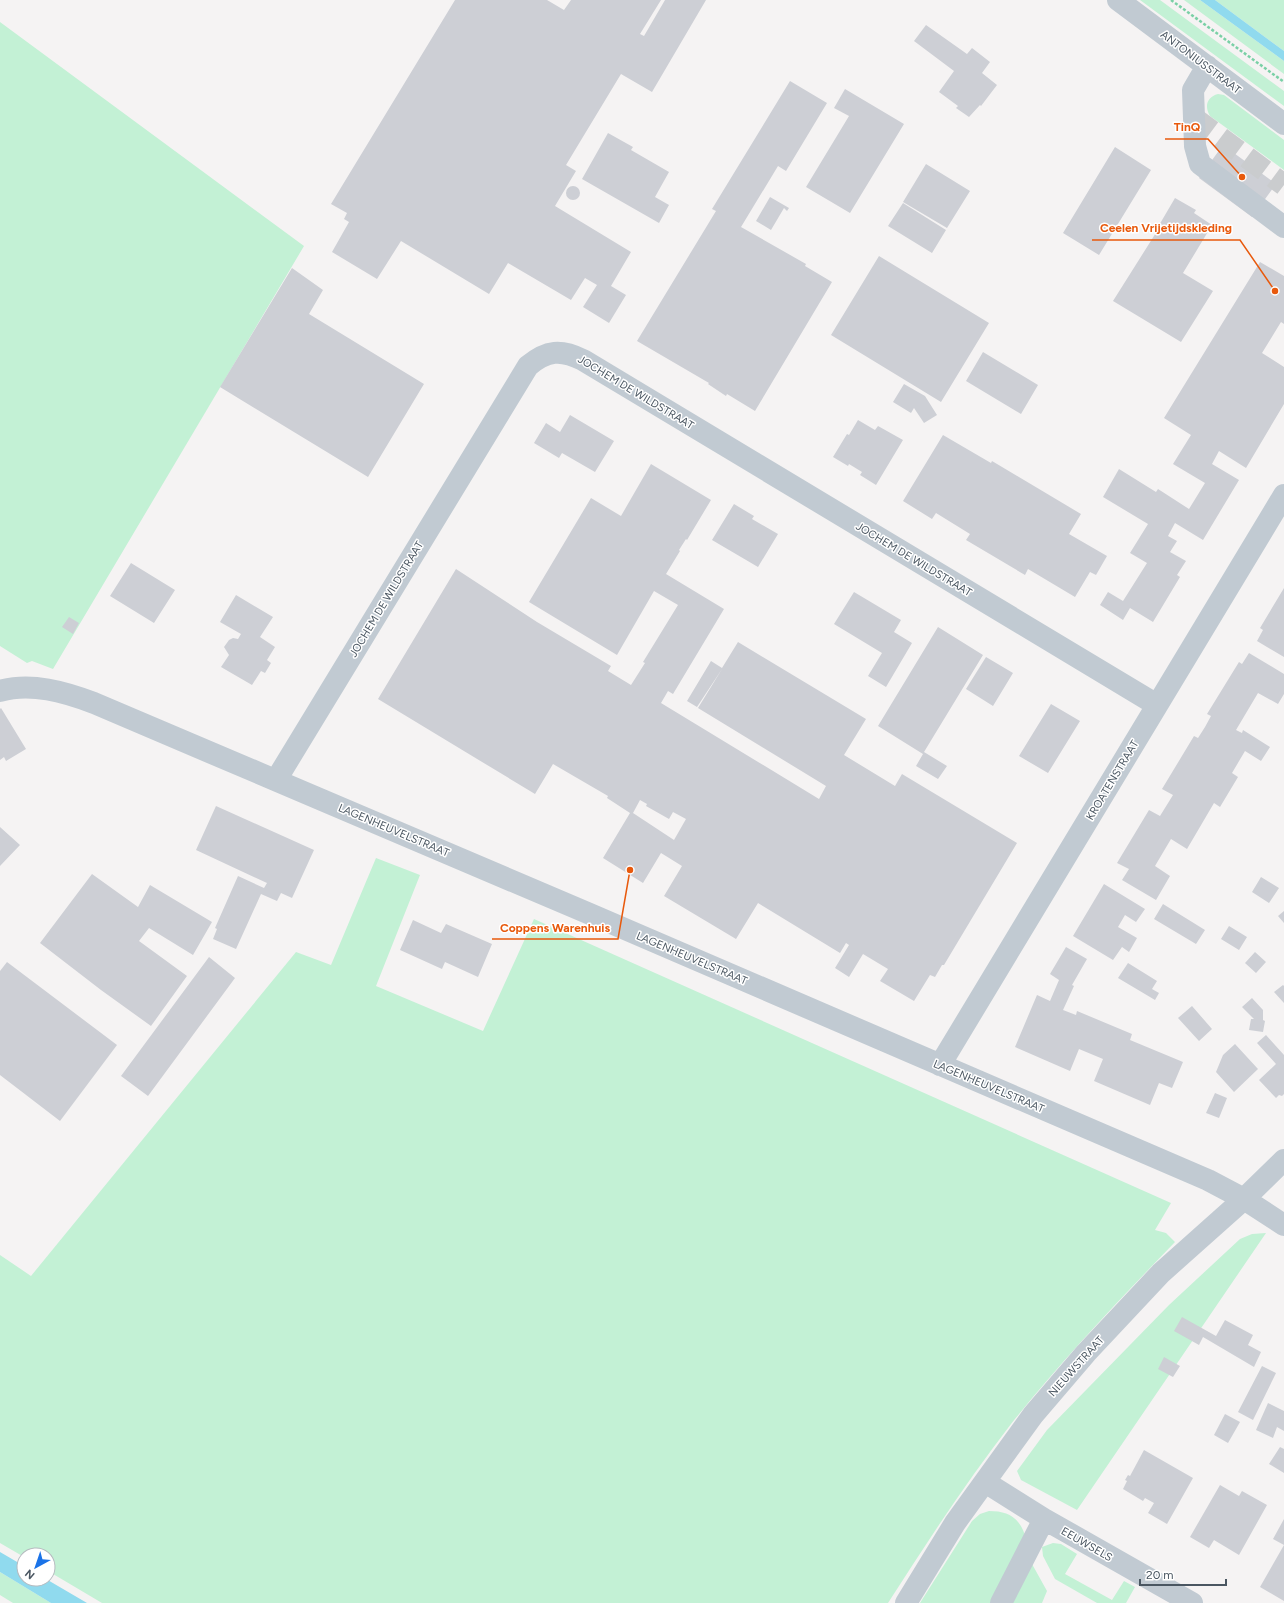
<svg xmlns="http://www.w3.org/2000/svg" width="1284" height="1603" viewBox="0 0 1284 1603" font-family="Figtree,sans-serif">
	<rect width="100%" height="100%" fill="#f5f3f3"/>
	<!-- green -->
	<path fill="#c3f1d5" d="M1140,0H1160L1284,91V106Z
		M1184,0H1200L1284,61V74Z
		M1215,0H1284V51Z
		M0,22L304,246L53,669L32,661L27,663L0,646Z
		M1218,94L1224,95L1284,140V170L1210,116C1204,106 1207,97 1218,94Z
		M376,858L420,875L376,986L483,1031L534,919L1171,1203L1155,1230L1166,1233L1175,1242C1118,1301 1062,1360 1011,1424C967,1481 927,1542 888,1603H102L48,1571V1555H24V1557L0,1543V1255L31,1276L296,952L331,965Z
		M1266,1233L1077,1510L1021,1480L1017,1471L1047,1430L1169,1305L1240,1239L1252,1234Z
		M989,1511C1010,1511 1021,1519 1026,1539L994,1603H920L972,1521L980,1514Z
		M1053,1543L1061,1544L1077,1554L1065,1574L1112,1600L1124,1581L1135,1587L1126,1603H1097L1055,1579L1043,1556L1042,1547Z
		M1032,1564L1047,1591L1042,1603H1011Z
		M0,1572L51,1603H13L0,1595Z"/>
	<!-- water -->
	<path fill="#90daee" d="M1200,0H1215L1284,51V61Z
		M0,1552L24,1566V1579H46L87,1603H51L0,1572Z"/>
	<!-- building -->
	<path fill="#cdcfd5" fill-rule="evenodd" d="M455,0H547L564,10L571,0H661L640,34L644,36L665,0H706L652,92L621,74L566,165L576,171L555,206L631,252L611,286L626,295L609,323L583,307L597,285L585,278L571,300L508,263L489,294L401,241L377,279L332,252L349,222L344,219L347,213L331,204Z
		M926,25L967,54L972,48L990,62L982,73L997,85L981,106L980,105L969,117L956,108L958,106L939,92L954,71L914,41Z
		M790,81L827,103L786,171L778,166L741,227L806,264L805,266L832,282L755,411L727,394L726,396L708,384L709,383L637,341L716,211L712,209Z
		M845,89L904,124L850,213L806,187L849,116L834,108Z
		M608,133L633,147L631,150L669,172L655,197L669,205L659,223L582,179Z
		M1223,145L1276,184L1252,217L1199,178Z
		M1115,147L1151,170L1099,255L1063,233Z
		M926,164L970,191L947,228L903,202Z
		M566 193a7 7 0 1 1 14 0a7 7 0 1 1-14 0Z
		M770,197L789,208L787,211L784,208L771,230L756,221Z
		M1175,198L1196,210L1194,213L1212,225L1183,273L1213,291L1181,342L1113,301L1159,228L1158,227Z
		M903,203L946,230L932,253L888,226Z
		M879,256L989,323L941,402L831,335Z
		M1260,262L1284,276V324L1281,322L1262,353L1284,367V404L1246,468L1219,451L1212,464L1239,480L1203,540L1175,523L1168,536L1177,541L1170,552L1186,561L1177,575L1180,577L1153,622L1130,608L1123,620L1100,605L1108,592L1123,601L1147,563L1130,553L1148,524L1103,497L1119,469L1156,492L1158,489L1189,509L1205,483L1173,464L1191,435L1164,418Z
		M292,268L323,290L309,314L424,384L368,477L220,387Z
		M983,352L1038,385L1021,414L966,381Z
		M904,384L925,396L937,415L924,423L914,408L911,413L893,402Z
		M570,415L614,441L595,472L562,453L559,458L534,443L546,423L560,432Z
		M858,420L875,430L878,426L903,440L876,485L860,475L862,472L849,464L848,466L833,457L847,434L849,435Z
		M943,435L991,463L992,461L1081,514L1069,534L1107,556L1096,575L1090,572L1075,597L1028,569L1025,575L966,540L970,534L936,513L932,519L903,501Z
		M651,464L711,500L687,540L686,539L679,550L680,551L666,574L724,609L673,694L668,691L661,703L819,799L826,786L698,708L722,669L697,707L687,701L711,661L722,668L738,642L866,719L844,755L895,786L902,774L1017,843L944,965H942L935,977L930,975L914,1001L880,981L888,969L863,954L849,977L835,968L849,945L846,943L840,953L758,903L736,939L664,896L682,866L661,853L643,883L603,858L630,813L607,798L608,796L553,764L535,794L378,699L456,569L537,622L611,666L608,671L631,685L645,663L643,662L678,605L654,591L617,655L529,602L591,498L621,516ZM640,800L647,804L646,806L669,819L673,812L686,819L674,840L633,813Z
		M734,504L754,516L752,519L778,534L758,567L712,540Z
		M131,563L175,590L154,623L110,596Z
		M1284,588V657L1257,641L1263,630L1260,628Z
		M854,592L901,620L894,632L912,643L886,687L868,676L882,653L834,624Z
		M236,595L273,617L260,637L275,647L267,660L271,663L265,673L261,671L252,685L221,667L229,655L224,647L229,640L233,638L238,639L241,634L220,622Z
		M69,617L79,623L73,634L62,627Z
		M938,627L983,655L924,752L947,766L938,779L916,766L923,754L878,726Z
		M1249,653L1284,674V694L1278,704L1258,693L1236,730L1242,733L1243,730L1270,747L1261,761L1245,751L1232,773L1238,777L1220,807L1214,803L1187,849L1171,839L1155,866L1170,876L1156,900L1122,880L1129,869L1117,863L1149,810L1160,816L1173,795L1162,789L1194,736L1198,738L1205,727L1211,716L1207,714L1239,662L1242,664Z
		M986,657L1013,673L993,706L966,689Z
		M1051,704L1080,721L1048,773L1019,756Z
		M1,708L26,749L6,761L4,757L0,760V709Z
		M216,806L314,850L292,898L281,893L277,901L261,894L236,949L213,939L217,929L215,928L238,876L264,888L267,883L196,850Z
		M0,827L20,845L0,866Z
		M92,874L138,907L150,885L212,922L193,955L149,928L139,941L187,976L151,1026L101,990L40,943Z
		M1261,877L1279,888L1269,903L1252,892Z
		M1104,884L1145,909L1136,922L1125,915L1118,927L1137,938L1129,952L1122,947L1113,960L1073,936Z
		M1163,904L1205,930L1196,944L1154,919Z
		M1284,911V923L1278,916Z
		M413,920L441,933L446,924L492,944L478,977L445,962L442,969L400,950Z
		M1229,926L1247,937L1239,950L1221,939Z
		M1066,947L1087,959L1072,985L1074,986L1063,1010L1076,1015L1077,1011L1132,1034L1130,1040L1183,1062L1172,1088L1159,1083L1150,1105L1094,1081L1103,1059L1079,1049L1070,1071L1015,1047L1037,995L1050,1001L1059,980L1050,974Z
		M1255,952L1266,962L1256,973L1245,963Z
		M209,957L235,978L148,1096L121,1076Z
		M7,962L117,1045L60,1121L0,1075V971Z
		M1128,963L1157,981L1152,989L1159,993L1155,1000L1118,978Z
		M1283,985L1284,986V1003L1274,992Z
		M1252,998L1263,1010V1020L1265,1021L1263,1032L1249,1030L1251,1019H1254L1242,1007Z
		M1192,1006L1212,1029L1199,1041L1178,1018Z
		M1266,1035L1284,1055V1094L1282,1096L1279,1095L1276,1098L1259,1080L1276,1064L1257,1043Z
		M1235,1044L1258,1069L1234,1092L1216,1072L1223,1055Z
		M1215,1093L1227,1098L1219,1118L1206,1113Z
		M1182,1317L1216,1336L1225,1320L1253,1335L1248,1345L1261,1352L1254,1367L1203,1337L1199,1345L1174,1331Z
		M1164,1357L1180,1366L1173,1377L1158,1369Z
		M1262,1366L1276,1373L1253,1420L1238,1412Z
		M1268,1403L1284,1411V1431L1277,1427L1273,1438L1256,1430Z
		M1225,1414L1240,1422L1228,1443L1214,1435Z
		M1280,1447L1284,1449V1473L1269,1464Z
		M1144,1450L1193,1478L1167,1524L1148,1513L1154,1503L1145,1498L1143,1501L1123,1489L1127,1481L1125,1480L1128,1475L1130,1476Z
		M1220,1485L1239,1496L1242,1491L1267,1505L1239,1555L1214,1540L1209,1548L1190,1537Z
		M1284,1519V1601L1260,1587L1284,1545L1273,1539Z"/>
	<g fill="none" stroke-linecap="round" stroke-linejoin="round">
		<!-- minor-tunnel -->
		<path stroke="#caccce" stroke-width="22" stroke-dasharray="22 11" stroke-linecap="butt" d="M1194,118L1284,185"/>
		<!-- path -->
		<path stroke="#7ad0a6" stroke-width="2.5" stroke-dasharray="3 2" stroke-linecap="butt" d="M1171,0L1284,82"/>
		<!-- minor -->
		<path stroke="#c1cad2" stroke-width="22" d="M1118,0L1284,124
			M1207,66L1193,90L1195,146L1200,164L1284,227
			M0,691C31,682 65,692 94,703L590,914L1208,1180L1244,1199L1284,1225
			M276,780L528,366C547,350 561,349 583,360L1157,705
			M940,1065L1284,495
			M985,1482L1044,1519L1192,1603
			M906,1603L955,1523L1033,1415L1086,1353L1161,1273L1244,1199L1284,1160
			M1001,1603L1044,1519"/>
	</g>
	<g text-anchor="middle" stroke-width="3" stroke-linejoin="round" paint-order="stroke">
		<!-- street labels -->
		<g font-size="11" fill="#4a5661" stroke="#fff">
			<text transform="translate(1201 62) rotate(37)" y="4">ANTONIUSSTRAAT</text>
			<text transform="translate(636 392) rotate(31)" y="4">JOCHEM DE WILDSTRAAT</text>
			<text transform="translate(914 559) rotate(31)" y="4">JOCHEM DE WILDSTRAAT</text>
			<text transform="translate(386 599) rotate(-59)" y="4">JOCHEM DE WILDSTRAAT</text>
			<text transform="translate(1112 780) rotate(-59)" y="4">KROATENSTRAAT</text>
			<text transform="translate(394 830) rotate(23)" y="4">LAGENHEUVELSTRAAT</text>
			<text transform="translate(692 958) rotate(23)" y="4">LAGENHEUVELSTRAAT</text>
			<text transform="translate(989 1086) rotate(23)" y="4">LAGENHEUVELSTRAAT</text>
			<text transform="translate(1076 1366) rotate(-48)" y="4">NIEUWSTRAAT</text>
			<text transform="translate(1087 1544) rotate(30)" y="4">EEUWSELS</text>
		</g>
	</g>
	<!-- callouts -->
	<path fill="none" stroke="#e8590c" stroke-width="1.5" d="M1242 177L1208 139H1165M1275 291L1240 240H1092M630 870L618 939H492"/>
	<g fill="#e8590c" stroke="#fff" stroke-width="1.5">
		<circle cx="1242" cy="177" r="4"/>
		<circle cx="1275" cy="291" r="4"/>
		<circle cx="630" cy="870" r="4"/>
	</g>
	<g font-size="12" text-anchor="middle" font-weight="bold" fill="#e8590c" stroke="#fff" stroke-width="3" stroke-linejoin="round" paint-order="stroke">
		<text x="1187" y="131">TinQ</text>
		<text x="1166" y="232">Ceelen Vrijetijdskleding</text>
		<text x="555" y="932">Coppens Warenhuis</text>
	</g>
	<!-- north arrow -->
	<g transform="translate(36 1567) rotate(220)"><circle r="19" fill="#ffffff" stroke="#b7bbc0"/>
	<path d="M0-3L7 15L0 10L-7 15Z" fill="#1a73e8"/>
	<text y="-6" font-size="11" font-weight="bold" text-anchor="middle" fill="#4a5661">N</text>
	</g>
	<!-- scale -->
	<path d="M1140 1579v6h86v-6" fill="none" stroke="#4a5661" stroke-width="2"/>
	<text x="1146" y="1579" font-size="12" fill="#4a5661" stroke="#ffffff" stroke-width="3" paint-order="stroke">20 m</text>
</svg>
